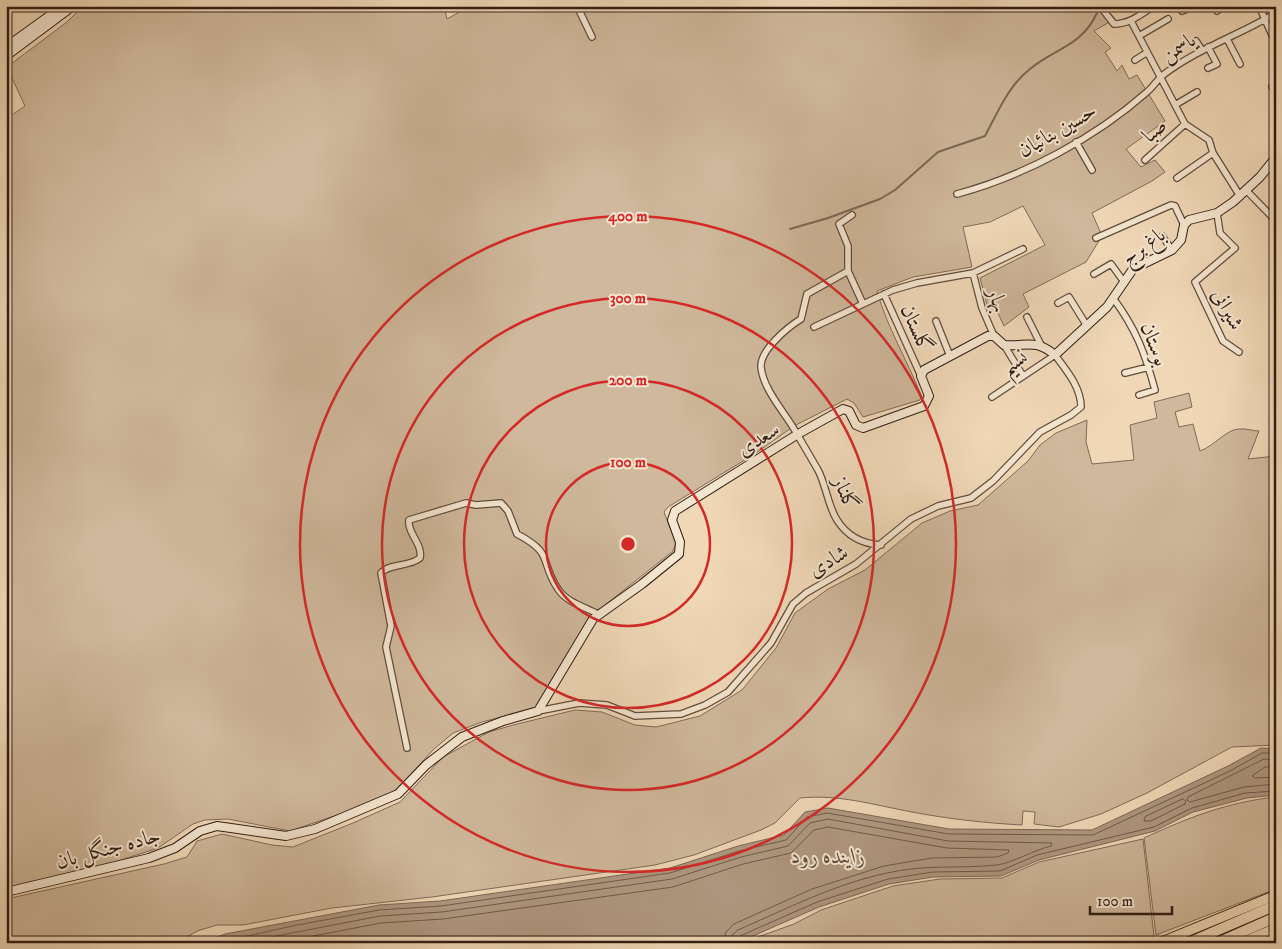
<svg xmlns="http://www.w3.org/2000/svg" width="1282" height="949" viewBox="0 0 1282 949" font-family="'IM FELL DW Pica',Amiri,serif">
	<rect width="100%" height="100%" fill="#f0d8b7"/>
	<filter id="stains"><feTurbulence type="fractalNoise" baseFrequency=".004" numOctaves="4"/><feColorMatrix values="0 0 0 0 .2 0 0 0 0 .09 0 0 0 0 .02 0 0 0 .5 -.17"/></filter>
	<radialGradient id="worn" r=".72"><stop offset=".6" stop-color="#630" stop-opacity="0"/><stop offset="1" stop-color="#630" stop-opacity=".3"/></radialGradient>
	<!-- green -->
	<path fill="#cfb89b" stroke="#806a58" d="M83,6H444L447,19L470,6H1104L1115,19L1094,31L1111,48L1105,52L1117,71L1122,65L1129,79L1137,75L1165,121L1126,149L1141,167L1155,160L1165,172L1152,181L1092,213L1102,236L1086,262L1023,294L1029,307L1004,326L997,311L989,312L980,278L1045,245L1023,206L990,222L963,227L972,267L913,277L877,291C887,327 907,360 921,395L920,400L863,417L854,403L847,399L794,426L756,453L668,507L664,512L676,543L673,551L590,617L536,708L482,722L453,733L434,749L395,791L346,812L290,831L228,819L205,820L193,824L158,848L115,862L6,888V119L25,106L7,67L67,22Z
		M1189,393L1192,407L1175,412L1179,427L1193,424L1200,451C1214,446 1227,429 1239,429C1245,428 1253,431 1259,431L1248,459L1276,456V745L1232,747L1147,793L1101,814L1059,827L1034,824L1035,812L1023,811L1022,825C985,823 949,819 912,812C874,805 839,794 800,798L775,823L761,830L694,855L655,865L432,897L332,908L243,925H217L197,931L177,943H6V899L164,864L187,857L197,841L222,834L272,845L293,847L353,823L400,802L443,757L489,732L513,725L575,710L602,712L635,725L656,727L700,716L742,690L776,648L795,613L828,589L865,570L922,523L950,511L978,505L1028,461L1040,445L1056,433L1087,420L1086,442L1092,464L1134,460L1130,425L1157,418L1154,402Z
		M1276,797V889L1156,935L1144,838C1187,818 1228,802 1276,797Z
		M1143,839L1154,936L1133,943H741L794,924L821,910L893,886L940,879L1002,878L1039,862Z"/>
	<!-- water -->
	<path fill="#af9880" stroke="#7c6755" d="M1261,748L1276,749V795L1247,798L1193,812L1155,831L1039,860L1001,876L933,877L889,884L819,907L737,943H202L225,934L379,905L440,901L670,868L738,846L784,835L805,812L828,808L949,829L1092,830L1228,766Z"/>
	<g fill="none" stroke-linecap="round" stroke-linejoin="round">
		<!-- shore -->
		<path stroke="#705a4a" stroke-width="1" d="M1276,760L1264,759L1188,797L1187,800L1190,802L1244,787L1276,784
			M1276,767H1265L1252,776L1255,778L1276,777
			M1183,799L1186,801L1185,804L1151,821H1144L1145,817Z
			M217,943L292,926L379,910L441,906L670,873L739,851L786,840L807,817L827,813L949,834L1093,835L1230,771L1262,753H1276
			M240,943L380,916L442,912L672,879L741,857L788,846L810,823L828,819L948,841L1052,843L1051,846C1034,850 1012,863 997,865C959,869 926,864 887,873C835,884 786,909 738,930L732,935L731,943
			M277,943L381,923L443,919L673,887L743,864L791,853L814,830L828,827L947,848L1009,850L1008,853L997,857L932,858L884,866L812,889L734,924L726,932L723,943
			M737,943L740,936L817,902L888,879L933,872L1000,871L1037,855L1154,827L1192,808L1245,793L1276,791"/>
		<!-- stream -->
		<path stroke="#7c6755" stroke-width="2" d="M790,229L828,218L880,199L895,190L938,152L985,136C998,112 1008,86 1030,69C1055,48 1081,47 1097,13L1093,6"/>
		<!-- street casing -->
		<g stroke="#604c3d" stroke-width="8">
			<path id="street" d="M577,6L592,37
				M1100,6L1114,24C1130,24 1141,14 1154,6
				M1180,6L1182,11L1195,6
				M1259,6L1276,44
				M445,8L451,6
				M1217,11L1223,6
				M1131,21L1185,124L1209,140L1213,153L1240,196
				M1139,36L1168,19
				M1227,39L1240,64
				M1196,41L1202,50
				M1135,60L1146,53
				M1208,68L1217,64L1208,47
				M1276,84L1272,87L1276,92
				M1175,105L1197,92
				M1076,142L1092,170
				M6,156L7,162
				M1145,160L1185,124
				M1268,167L1276,174
				M1177,178L1213,153
				M1246,190L1276,221
				M957,194C1024,176 1095,138 1147,92C1153,87 1157,80 1163,75C1197,49 1239,35 1276,13
				M1217,213L1220,233L1235,248L1195,282L1223,341L1239,352
				M852,215L839,224L848,246V271L807,294L801,319C788,327 760,350 761,367C763,390 787,415 797,434C804,446 811,458 818,470C826,485 828,506 837,520C847,536 863,544 881,545
				M1162,236L1172,250
				M1096,238L1171,205L1175,206L1184,225
				M848,271L863,304
				M973,273L982,308L994,336
				M1094,274L1111,264L1124,282
				M884,294L921,376
				M1113,298C1136,329 1145,353 1155,390L1139,395
				M1058,303L1069,297L1087,326
				M1027,317L1041,345
				M936,321L950,356
				M814,327L893,290L917,283L973,273L1023,249
				M1004,345L1023,376
				M1125,373L1149,367
				M538,711L579,703L607,705L635,716L681,714L705,705L728,692L771,643L793,604L806,593L856,564L911,519L938,506L971,498L993,481L1040,432L1071,415L1081,407C1081,387 1066,370 1055,355L992,397
				M407,748L386,647L391,626L381,573C389,563 410,567 420,558C423,544 407,533 409,520L466,503L476,505L501,503L508,511L517,534C555,554 539,561 558,589C566,602 585,607 598,614"/>
		</g>
		<!-- secondary casing -->
		<g stroke="#301d14" stroke-width="10">
			<path id="secondary" d="M6,47L63,6
				M6,56L73,6
				M6,892L149,858L175,848L200,831L217,826L286,836L315,829L398,794L426,765L462,737L503,721L538,711L593,619L642,584L679,554L680,542L672,520L675,511L798,434L843,409L849,411L856,425L863,428L924,406L929,396L921,376L924,370L988,336H994L1004,345C1027,347 1034,338 1055,355L1107,307L1133,269L1172,250L1181,240L1184,225L1189,220L1217,213L1233,202L1260,177L1276,157"/>
		</g>
		<!-- primary casing -->
		<g stroke="#301d14" stroke-width="11">
			<path id="primary" d="M1159,943L1276,895
				M1241,943L1276,928"/>
		</g>
		<!-- highway casing -->
		<g stroke="#301d14" stroke-width="12">
			<path id="highway" d="M1188,943L1276,905
				M1217,943L1276,917"/>
		</g>
		<!-- street -->
		<use href="#street" stroke="#f5e6d0" stroke-width="5.5"/>
		<!-- secondary -->
		<use href="#secondary" stroke="#f5e6d0" stroke-width="8"/>
		<!-- primary -->
		<use href="#primary" stroke="#f0d8b7" stroke-width="9"/>
		<!-- highway -->
		<use href="#highway" stroke="#f0d8b7" stroke-width="10"/>
	</g>
	<!-- distance rings -->
	<g fill="none" stroke="#d62828" stroke-width="2.5">
		<circle cx="628" cy="544" r="82"/>
		<circle cx="628" cy="544" r="164"/>
		<circle cx="628" cy="544" r="246"/>
		<circle cx="628" cy="544" r="328"/>
	</g>
	<g text-anchor="middle" stroke-width="4" stroke-linejoin="round" paint-order="stroke">
		<!-- street labels -->
		<g font-size="21" fill="#301d14" stroke="#f5e6d0">
			<text transform="translate(1178 47) rotate(-32)" y="7">یاسمن</text>
			<text transform="translate(1057 130) rotate(-30)" y="7">حسین بنائیان</text>
			<text transform="translate(1154 130) rotate(-42)" y="7">صبا</text>
			<text transform="translate(1143 246) rotate(-36)" y="7">باغ برج</text>
			<text transform="translate(998 300) rotate(72)" y="7">بهار</text>
			<text transform="translate(1228 309) rotate(61)" y="7">شیرانی</text>
			<text transform="translate(917 328) rotate(66)" y="7">گلستان</text>
			<text transform="translate(1155 344) rotate(69)" y="7">بوستان</text>
			<text transform="translate(1014 362) rotate(-34)" y="7">نسیم</text>
			<text transform="translate(758 439) rotate(-33)" y="7">سعدی</text>
			<text transform="translate(846 493) rotate(67)" y="7">گلناز</text>
			<text transform="translate(828 561) rotate(-31)" y="7">شادی</text>
			<text transform="translate(108 848) rotate(-15)" y="7">جاده جنگل بان</text>
		</g>
		<!-- water labels -->
		<g font-size="22" font-style="italic" fill="#5c483a" stroke="#f5e6d0">
			<text x="828" y="863">زاینده رود</text>
		</g>
	</g>
	<circle cx="628" cy="544" r="8" fill="#d62828" stroke="#f5e6d0" stroke-width="2.5"/>
	<g font-size="15" text-anchor="middle" font-weight="bold" fill="#d62828" stroke="#f5e6d0" stroke-width="4" stroke-linejoin="round" paint-order="stroke">
		<text x="628" y="221">400 m</text>
		<text x="628" y="303">300 m</text>
		<text x="628" y="385">200 m</text>
		<text x="628" y="467">100 m</text>
	</g>
	<!-- margin -->
	<rect width="1282" height="949" fill="none" stroke="#f0d8b7" stroke-width="25"/>
	<rect x="8" y="8" width="1267" height="934" fill="none" stroke="#301d14" stroke-width="2.5"/>
	<rect x="12" y="12" width="1257" height="924" fill="none" stroke="#301d14"/>
	<!-- scale -->
	<path d="M1090 906v8h82v-8" fill="none" stroke="#301d14" stroke-width="2.5"/>
	<text x="1097" y="906" font-size="15" fill="#301d14" stroke="#f5e6d0" stroke-width="4" paint-order="stroke">100 m</text>
	<rect width="100%" height="100%" filter="url(#stains)"/>
	<rect width="100%" height="100%" fill="url(#worn)"/>
</svg>
